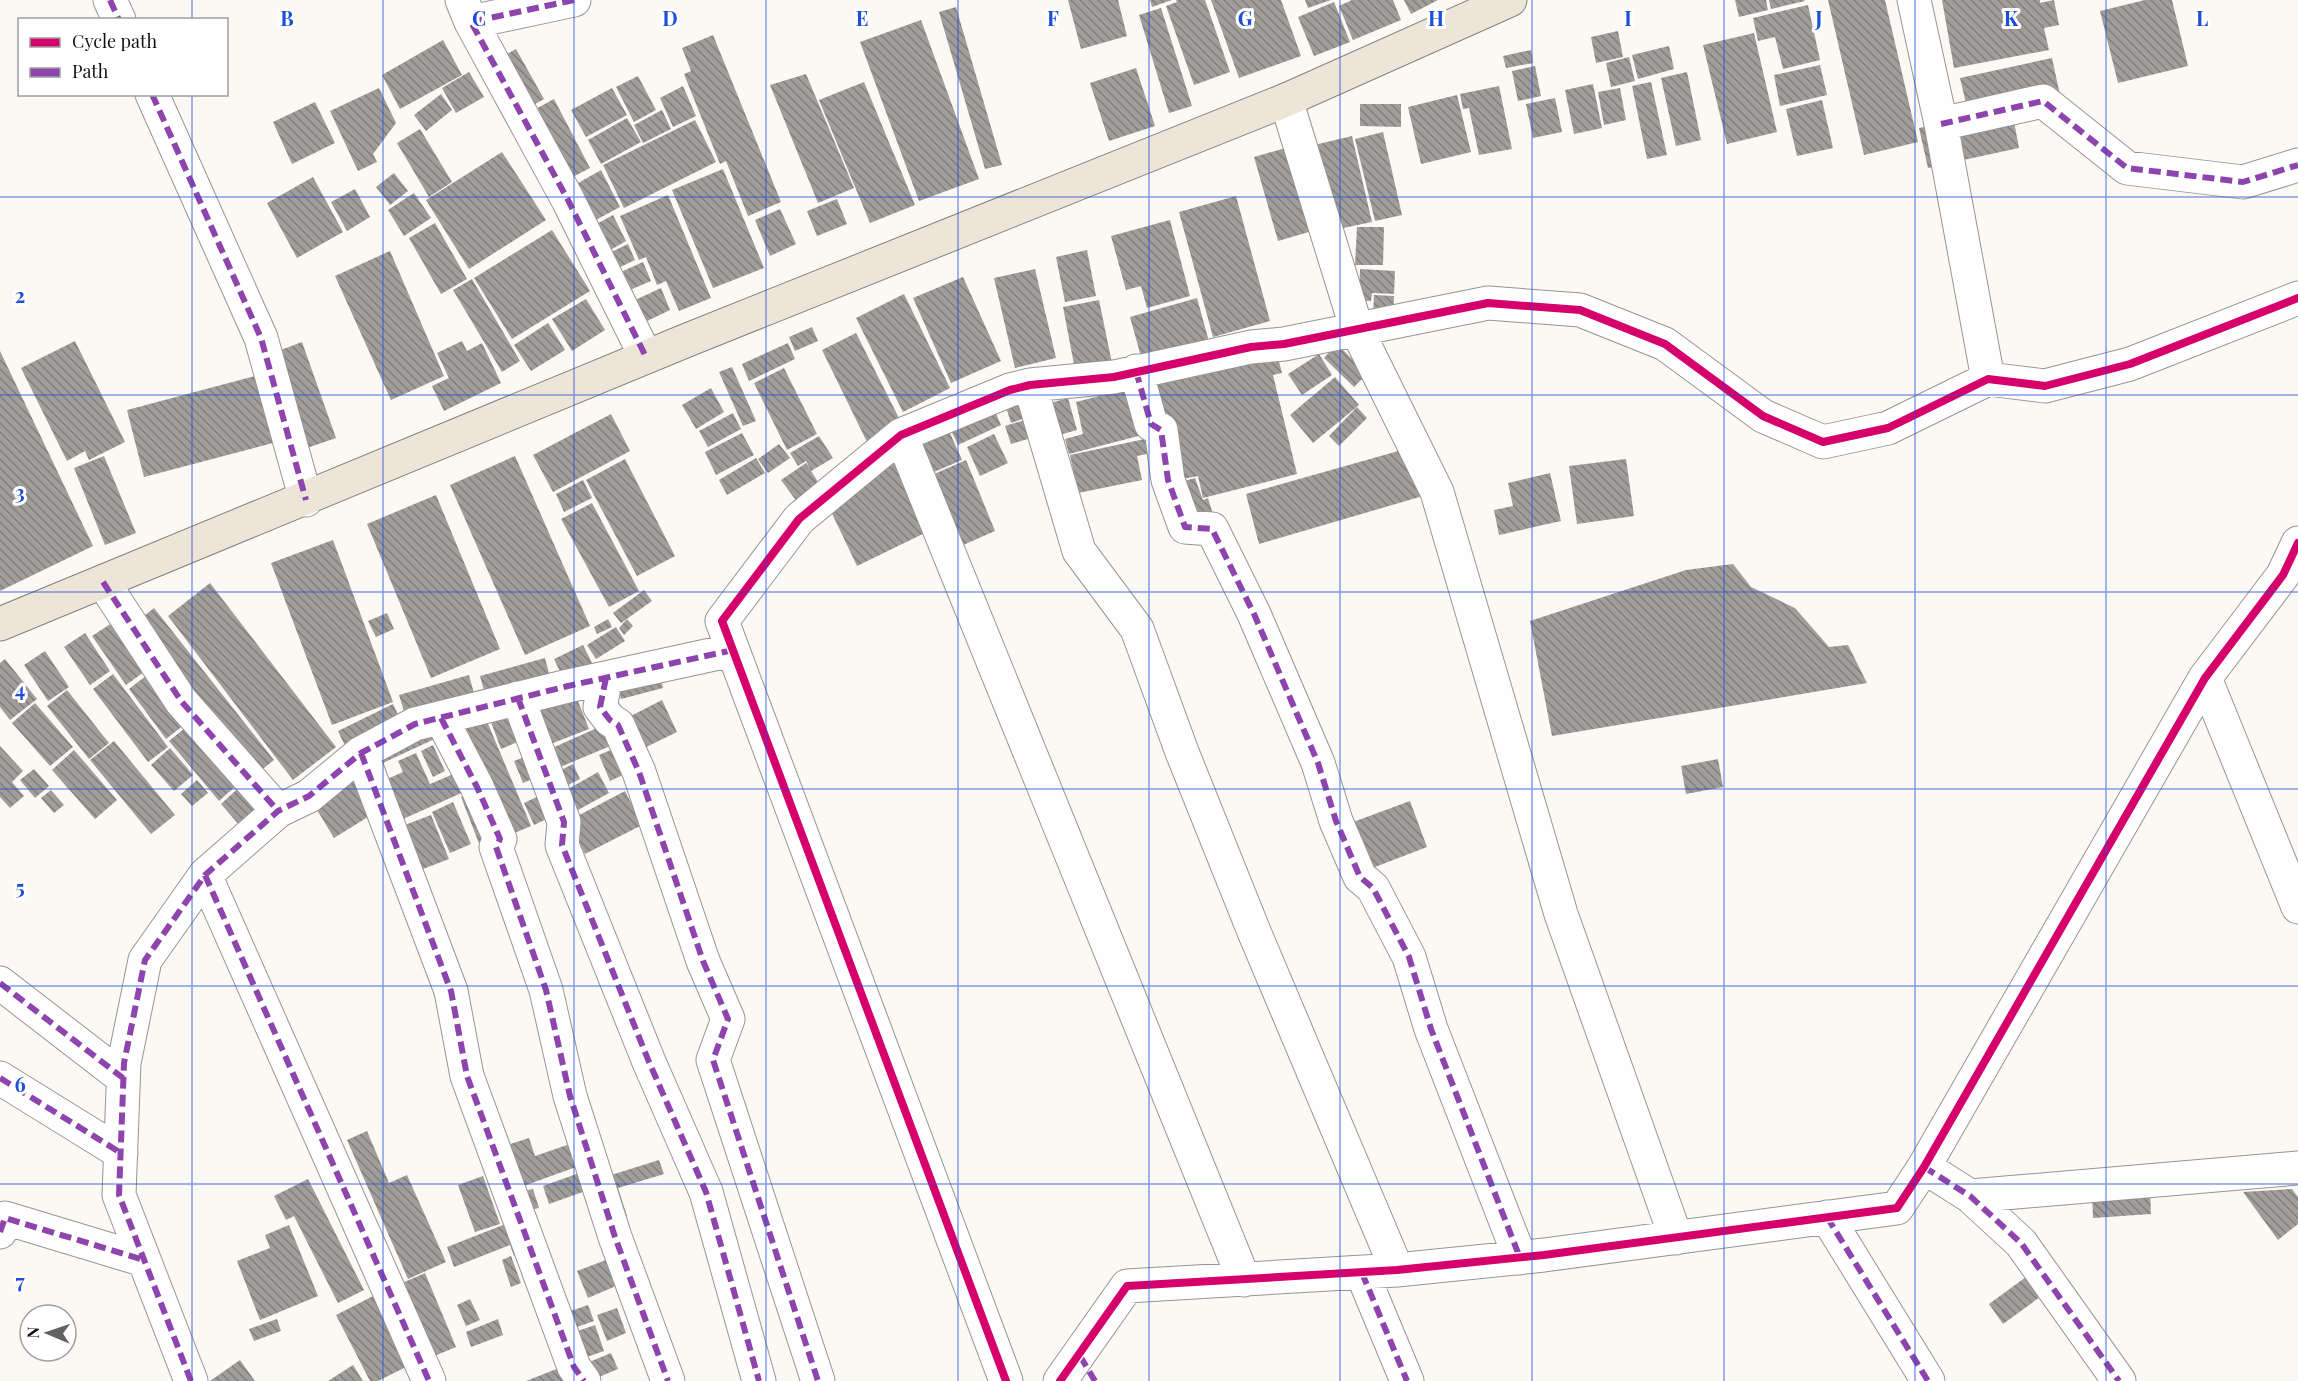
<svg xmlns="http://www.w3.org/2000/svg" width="2298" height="1381" viewBox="0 0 2298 1381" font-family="'Playfair Display',serif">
	<defs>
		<pattern id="building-back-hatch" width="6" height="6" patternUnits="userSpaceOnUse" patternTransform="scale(1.5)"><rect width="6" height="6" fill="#a09d9a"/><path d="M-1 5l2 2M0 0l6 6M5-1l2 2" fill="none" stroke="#817f7c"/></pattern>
	</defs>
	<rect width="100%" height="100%" fill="#fcf9f5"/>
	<!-- building -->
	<path fill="url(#building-back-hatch)" d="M1068,0H1118L1127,36L1081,49Z
		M1150,0H1172L1152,7Z
		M1176,0H1205L1230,72L1194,85L1166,6L1177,2Z
		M1211,0H1281L1301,56L1239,78Z
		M1305,0H1331L1308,8Z
		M1352,0H1393L1401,20L1353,40L1339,6Z
		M1404,0H1438L1411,14Z
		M1735,0H1766L1768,10L1739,17Z
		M1769,0H1804L1805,1L1771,9Z
		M1828,0H1885L1918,142L1864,155Z
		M1942,0H2040V3L2054,0L2059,25L2044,28L2049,50L1954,68Z
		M2145,0H2172L2188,66L2118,83L2100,11Z
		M1334,2L1350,42L1314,56L1298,17Z
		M1808,5L1820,60L1783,69L1775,37L1758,41L1753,18Z
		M956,7L1002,165L985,169L939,12Z
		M1161,8L1192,106L1169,113L1139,15Z
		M921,20L979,179L919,201L860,42Z
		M1618,31L1623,57L1596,63L1591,37Z
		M1754,33L1777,132L1727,144L1703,45Z
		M713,35L781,202L748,216L726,161L720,164L684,74L691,71L682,48Z
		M443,40L462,75L400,109L382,75Z
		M1669,46L1674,69L1638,79L1632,55Z
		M516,49L544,99L528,108L500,58Z
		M1531,50L1533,63L1506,68L1503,56Z
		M1629,57L1635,81L1611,87L1606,63Z
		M2052,58L2060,95L1969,116L1960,78Z
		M1820,65L1827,95L1780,106L1774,75Z
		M1535,66L1541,96L1518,101L1512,71Z
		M1136,68L1155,126L1109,141L1090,83Z
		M469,72L484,97L456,113L442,88Z
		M1687,72L1701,140L1676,146L1661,78Z
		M806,74L854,188L818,203L770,85Z
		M638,76L656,110L634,122L616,87Z
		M864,82L915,205L870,223L819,100Z
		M1651,82L1667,155L1647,159L1632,86Z
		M1593,84L1602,128L1574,134L1565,90Z
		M683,86L696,116L673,127L660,98Z
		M1499,86L1512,149L1479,155L1469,108L1463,109L1460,94Z
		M379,88L396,123L373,154L377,162L358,171L330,111Z
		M612,88L627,115L586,137L571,110Z
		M1620,88L1626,120L1604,125L1598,92Z
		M441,94L452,110L426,131L414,115Z
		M1457,95L1471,152L1421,164L1408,107Z
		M1555,98L1562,132L1533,138L1526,104Z
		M554,99L590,168L567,180L532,111Z
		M1822,100L1833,148L1797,156L1786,109Z
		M315,102L335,143L292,164L273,122Z
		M1360,104H1401V127L1360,126Z
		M662,110L671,129L643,143L634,125Z
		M2012,111L2019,148L1954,162L1946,126Z
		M627,118L641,142L601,164L588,140Z
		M695,120L716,162L624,208L603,165Z
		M1934,125L1943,165L1928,168L1919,128Z
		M420,129L452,182L429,197L397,143Z
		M1383,132L1402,215L1375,221L1355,139Z
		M1352,136L1372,222L1329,231L1310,146Z
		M1296,145L1319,229L1278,241L1254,157Z
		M502,152L546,220L469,269L426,200Z
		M723,169L764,268L713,288L672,190Z
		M601,170L620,207L592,222L573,186Z
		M394,173L408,191L390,205L376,187Z
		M313,177L343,232L297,258L267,203Z
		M355,189L370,217L347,231L331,202Z
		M414,193L431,218L404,236L388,210Z
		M668,195L711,298L679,311L666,281L657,285L646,257L639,260L620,216Z
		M1236,196L1270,321L1213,337L1179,212Z
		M837,199L847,224L817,236L807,211Z
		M780,209L796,244L770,256L755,220Z
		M613,215L626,241L607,252L593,226Z
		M1170,220L1190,296L1147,308L1141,286L1126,290L1111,236Z
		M435,223L467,279L441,294L409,238Z
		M1357,227H1384L1383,265H1355Z
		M552,230L590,291L512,339L474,278Z
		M628,244L635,260L614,270L607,254Z
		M1087,250L1096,296L1065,302L1056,257Z
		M390,251L444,376L391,400L335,276Z
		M643,262L651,281L630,290L623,271Z
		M1035,269L1056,358L1015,368L994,278Z
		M1360,269L1395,271L1394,294L1372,293L1371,301H1359Z
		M963,277L1001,361L951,383L913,298Z
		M472,279L520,361L502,372L453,290Z
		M661,288L670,310L643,323L633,301Z
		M904,294L950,388L903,412L856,318Z
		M1374,295L1394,296L1393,318L1373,317Z
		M1197,298L1210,345L1143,364L1130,317Z
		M586,299L605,330L572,351L552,319Z
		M1099,300L1113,368L1076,375L1063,307Z
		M548,323L565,350L531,371L514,345Z
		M812,327L818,341L795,351L789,337Z
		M856,333L902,424L867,442L822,350Z
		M75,341L125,442L89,460L85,451L67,461L21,368Z
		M462,341L467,351L482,343L501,383L444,411L432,386L449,378L437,353Z
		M302,342L336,438L304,449L270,354Z
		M788,343L795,359L749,381L742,364Z
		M1337,344L1367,374L1354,387L1324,358Z
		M1276,350L1282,373L1273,375L1297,474L1203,498L1198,476L1177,480L1172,416L1154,420L1145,383Z
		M0,351L93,546L0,591Z
		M1319,354L1332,375L1302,395L1288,374Z
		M732,367L756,421L743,426L719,372Z
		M784,368L817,434L787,450L754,383Z
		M266,373L284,440L144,477L127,410Z
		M1335,377L1359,405L1313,443L1290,415Z
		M1138,386L1150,433L1069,454L1065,439L1083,434L1076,402Z
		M711,388L724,412L696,429L682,405Z
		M1025,390L1033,415L1011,423L1003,397Z
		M1068,398L1077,430L1052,437L1043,405Z
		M990,400L1001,425L958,445L946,420Z
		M1357,407L1367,418L1339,446L1329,436Z
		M733,413L741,429L708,447L699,431Z
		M611,414L630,451L553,492L533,455Z
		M1025,420L1031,438L1011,444L1005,426Z
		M945,422L962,460L934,472L916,435Z
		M742,433L754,455L716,475L705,452Z
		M994,434L1008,463L980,476L967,447Z
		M819,436L833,458L811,471L806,461L798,466L790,453Z
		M1154,437L1157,452L1137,456L1142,480L1078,493L1070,455Z
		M779,444L790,458L768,473L758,459Z
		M1409,448L1423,496L1259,544L1246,494Z
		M896,453L933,529L857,566L827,503Z
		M104,456L136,533L105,545L74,468Z
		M515,456L590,626L525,655L450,485Z
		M756,458L765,473L727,495L719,480Z
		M625,459L675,556L637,576L586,480Z
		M1626,459L1634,516L1577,524L1569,466Z
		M966,460L995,531L961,546L932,475Z
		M806,463L823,490L800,506L781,480Z
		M1550,473L1561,521L1499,535L1494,510L1513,506L1508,483Z
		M1195,478L1204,503L1203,500L1208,498L1214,518L1188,526L1174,484Z
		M583,480L592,498L564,512L556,494Z
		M436,495L500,649L431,678L367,524Z
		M592,503L639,591L609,607L561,519Z
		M333,540L393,702L332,725L271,563Z
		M1733,564L1751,587L1795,608L1829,647L1848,645L1867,683L1552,736L1530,621L1686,570Z
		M210,583L336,747L293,780L168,616Z
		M644,590L652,601L621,623L613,613Z
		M154,608L274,760L254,776L134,624Z
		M387,613L394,629L376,637L368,621Z
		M608,619L612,627L597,634L594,627Z
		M627,619L633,626L624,635L619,628Z
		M115,621L148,669L126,685L92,636Z
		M616,627L625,641L596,659L587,645Z
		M85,633L110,671L90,685L64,647Z
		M583,645L594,667L564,680L554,659Z
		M45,651L69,687L48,701L24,665Z
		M545,658L551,681L486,698L480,676Z
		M5,659L37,699L10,720L0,707V663Z
		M659,669L663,688L621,699L616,680Z
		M151,672L189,721L166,739L129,689Z
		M113,674L168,747L148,762L93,689Z
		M469,675L476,701L407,721L399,695Z
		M67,690L109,743L89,759L47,706Z
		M576,696L589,729L548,745L535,712Z
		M662,700L677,732L636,752L621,721Z
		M35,703L73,747L50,766L12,723Z
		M393,704L402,723L347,750L338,731Z
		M517,712L527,738L501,749L491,722Z
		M486,719L531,826L503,838L458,731Z
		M190,724L239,783L219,801L169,741Z
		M606,724L615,744L558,768L550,749Z
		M436,726L441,736L372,768L367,758Z
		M114,741L175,815L151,834L90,760Z
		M625,744L636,769L610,781L599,755Z
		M433,745L445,771L433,777L421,751Z
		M0,746L23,771L12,782L24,796L10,808L0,797Z
		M170,748L193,775L174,791L151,765Z
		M74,750L117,800L95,819L52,770Z
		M416,753L430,784L458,772L466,791L403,819L385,780L403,772L398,761Z
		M532,754L541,775L523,783L514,761Z
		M1718,759L1723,787L1686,794L1681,766Z
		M573,764L580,779L558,790L551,775Z
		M34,769L49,786L35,798L20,780Z
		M598,772L609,793L567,816L556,796Z
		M353,774L376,812L334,838L311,800Z
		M197,780L208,793L192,806L181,794Z
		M246,781L271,810L246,833L221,804Z
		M51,790L64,805L54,813L41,798Z
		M477,791L496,839L480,846L461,797Z
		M625,791L642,825L585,854L568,821Z
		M547,792L557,814L534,825L524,803Z
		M1410,801L1427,847L1362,872L1345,825Z
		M453,802L471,844L450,853L432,812Z
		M431,815L449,859L423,869L405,825Z
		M367,1131L389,1183L407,1175L446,1262L408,1279L347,1140Z
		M529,1138L535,1156L570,1144L579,1166L518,1188L504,1146Z
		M659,1160L664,1174L618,1188L627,1216L618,1220L605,1177Z
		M585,1171L591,1189L549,1204L543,1186Z
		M483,1176L500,1224L475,1232L458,1185Z
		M308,1179L364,1290L338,1303L294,1216L286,1220L274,1196Z
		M533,1189L539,1208L530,1210L524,1191Z
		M2292,1189L2298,1197V1224L2278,1240L2243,1192Z
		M2150,1190L2151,1214L2093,1218L2092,1194Z
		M513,1221L525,1252L514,1256L510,1245L454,1267L447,1247Z
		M289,1225L318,1296L260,1320L237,1261L270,1248L265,1235Z
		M511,1256L521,1283L511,1287L502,1260Z
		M606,1260L616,1286L588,1298L577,1271Z
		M425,1273L456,1347L432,1357L400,1284Z
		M2026,1277L2040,1297L2003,1324L1989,1304Z
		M375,1295L410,1365L378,1381H370L336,1315Z
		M470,1299L480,1320L466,1326L457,1305Z
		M588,1305L594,1321L574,1328L568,1312Z
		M617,1308L626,1333L607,1341L597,1315Z
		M277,1319L281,1331L254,1341L249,1329Z
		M498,1319L503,1335L471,1347L466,1332Z
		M595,1325L604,1351L581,1359L572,1333Z
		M611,1353L618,1369L594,1379L587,1363Z
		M240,1360L255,1381H210Z
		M353,1365L363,1381H328Z
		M559,1368L564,1381H526Z"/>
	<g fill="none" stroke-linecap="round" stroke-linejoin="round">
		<!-- street casing -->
		<g stroke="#969593" stroke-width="35">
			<path id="street" d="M110,0L119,20
				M462,0L471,22L568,200L646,357
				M1914,0L1941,124L1988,379
				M471,22L574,0
				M152,94L261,338L306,500
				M1286,100L1357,330L1437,492L1561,914L1676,1238
				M1941,124L2043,101L2127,168L2243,182L2298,165
				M1136,371L1151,424L1161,430L1168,480L1185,527L1212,529L1254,614L1318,763L1336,821L1360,877L1373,888L1409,957L1431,1029L1520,1258
				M1030,385L1079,551L1137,629L1182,752L1255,934L1397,1270
				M901,435L1244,1280
				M103,582L181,701L278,811
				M606,678L600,707L610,720L618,725L639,772L703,961L728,1019L713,1060L818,1381
				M2205,678L2298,907
				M518,698L564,822L562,845L649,1062L706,1192L759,1381
				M441,718L477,787L500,839L496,847L546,990L570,1096L615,1237L668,1381
				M361,753L451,991L467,1076L574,1367L584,1381
				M205,875L429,1381
				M0,983L123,1078
				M0,1078L121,1153
				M1924,1167L1970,1196L2021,1243L2119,1381
				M1970,1196L2298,1168
				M1827,1217L1928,1381
				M0,1232L5,1218L144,1260
				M1362,1273L1407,1381
				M191,1381L119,1195L124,1063L145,960L205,875L278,811L309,796L361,753L415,724L568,686L733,650
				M1006,1381L722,621L799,519L901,435L1010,390L1030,385L1114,377L1251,347L1284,344L1488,303L1580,310L1665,344L1763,416L1823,442L1888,428L1988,379L2045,386L2130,364L2298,298
				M1060,1381L1127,1286L1397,1270L1544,1255L1897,1208L1924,1167L2205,678L2283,575L2298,543"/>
		</g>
		<!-- primary casing -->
		<g stroke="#848280" stroke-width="35">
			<path id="primary" d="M0,624L685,341L1286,100L1510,0"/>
		</g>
		<!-- street -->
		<use href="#street" stroke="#fffefe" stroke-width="33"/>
		<!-- primary -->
		<use href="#primary" stroke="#eee5d9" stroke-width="33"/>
		<!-- quiet -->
		<path stroke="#8e44ad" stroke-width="6" stroke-dasharray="12 6" stroke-linecap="butt" d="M110,0L119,20
			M574,0L471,22L568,200L646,357
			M152,94L261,338L306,500
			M1941,124L2043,101L2127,168L2243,182L2298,165
			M1136,371L1151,424L1161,430L1168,480L1185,527L1212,529L1254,614L1318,763L1336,821L1360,877L1373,888L1409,957L1431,1029L1520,1258
			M103,582L181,701L278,811
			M606,678L600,707L610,720L618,725L639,772L703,961L728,1019L713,1060L818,1381
			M518,698L564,822L562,845L649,1062L706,1192L759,1381
			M441,718L477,787L500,839L496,847L546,990L570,1096L615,1237L668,1381
			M361,753L451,991L467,1076L574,1367L584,1381
			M205,875L429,1381
			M0,983L123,1078
			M0,1078L121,1153
			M1924,1167L1970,1196L2021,1243L2119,1381
			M1827,1217L1928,1381
			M0,1232L5,1218L144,1260
			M1362,1273L1407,1381
			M1080,1356L1095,1381
			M191,1381L119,1195L124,1063L145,960L205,875L278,811L309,796L361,753L415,724L568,686L733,650"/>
		<!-- cycleway casing -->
		<g stroke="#fff" stroke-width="11">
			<path id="cycleway" d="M1006,1381L722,621L799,519L901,435L1010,390L1030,385L1114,377L1251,347L1284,344L1488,303L1580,310L1665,344L1763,416L1823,442L1888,428L1988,379L2045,386L2130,364L2298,298
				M1060,1381L1127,1286L1397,1270L1544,1255L1897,1208L1924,1167L2205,678L2283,575L2298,543"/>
		</g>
		<!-- cycleway -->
		<use href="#cycleway" stroke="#d6006c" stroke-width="8"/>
	</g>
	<!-- grid -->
	<path fill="none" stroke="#1d4ed8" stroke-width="1.5" stroke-opacity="0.55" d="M192,0V20M383,0V1381M574,0V1381M766,0V1381M958,0V1381M1149,0V1381M1340,0V1381M1532,0V1381M1724,0V1381M1915,0V1381M2106,0V1381M192,94V1381M0,197H2298M0,395H2298M0,592H2298M0,789H2298M0,986H2298M0,1184H2298"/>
	<g font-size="20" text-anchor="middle" font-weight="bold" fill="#1d4ed8" stroke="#fff" stroke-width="6" stroke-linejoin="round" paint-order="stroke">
		<text x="287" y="26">B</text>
		<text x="479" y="26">C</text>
		<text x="670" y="26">D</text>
		<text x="862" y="26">E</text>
		<text x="1053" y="26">F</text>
		<text x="1245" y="26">G</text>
		<text x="1436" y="26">H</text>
		<text x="1628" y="26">I</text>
		<text x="1819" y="26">J</text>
		<text x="2011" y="26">K</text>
		<text x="2202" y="26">L</text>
		<text x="20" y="303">2</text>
		<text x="20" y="500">3</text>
		<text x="20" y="697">4</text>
		<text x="20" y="895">5</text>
		<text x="20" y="1092">6</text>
		<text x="20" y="1289">7</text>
	</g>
	<!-- legend -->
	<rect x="18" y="18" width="210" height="78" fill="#ffffff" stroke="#9f9f9f" stroke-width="1.5"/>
	<rect x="30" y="38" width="30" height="9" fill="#d6006c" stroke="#9f9f9f" stroke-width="1.5"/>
	<text x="72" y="48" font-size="18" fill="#101010">Cycle path</text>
	<rect x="30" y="68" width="30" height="9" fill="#8e44ad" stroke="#9f9f9f" stroke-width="1.5"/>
	<text x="72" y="78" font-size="18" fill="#101010">Path</text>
	<!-- north arrow -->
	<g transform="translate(48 1333) rotate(272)"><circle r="28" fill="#ffffff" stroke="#9f9f9f" stroke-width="1.5"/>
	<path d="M0-4.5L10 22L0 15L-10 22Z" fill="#636260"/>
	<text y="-9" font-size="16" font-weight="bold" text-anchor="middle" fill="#101010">N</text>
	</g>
</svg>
